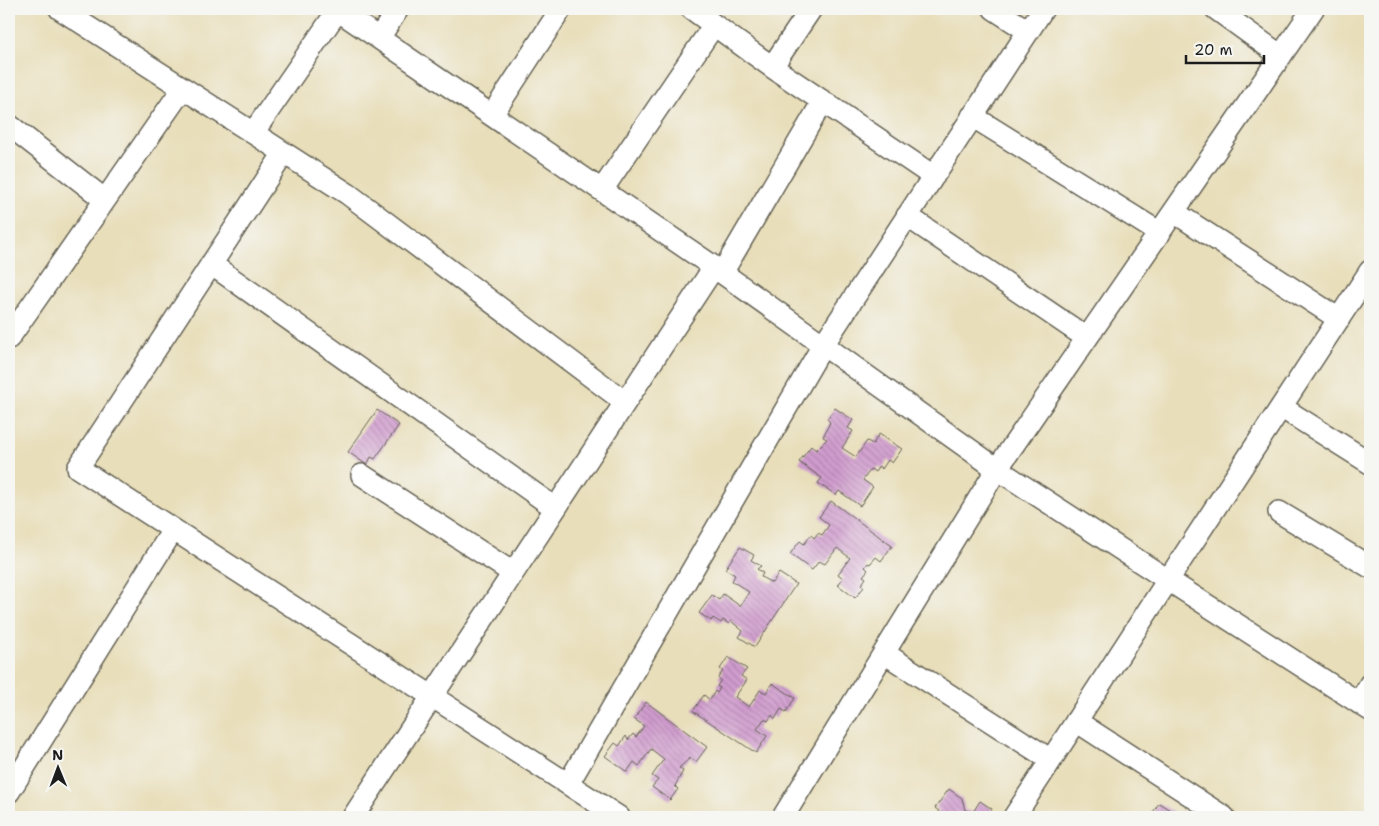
<svg xmlns="http://www.w3.org/2000/svg" width="1379" height="826" viewBox="0 0 1379 826" font-family="'Shantell Sans',sans-serif">
	<defs>
		<pattern id="building-back-hatch" width="6" height="6" patternUnits="userSpaceOnUse" patternTransform="scale(1.25)"><rect width="6" height="6" fill="#d19dcf"/><path d="M-1 5l2 2M0 0l6 6M5-1l2 2" fill="none" stroke="#a97fa7"/></pattern>
	</defs>
	<rect width="100%" height="100%" fill="#f6f6f2"/>
	<filter id="ink" filterUnits="userSpaceOnUse"><feTurbulence type="fractalNoise" baseFrequency=".02" numOctaves="2"/><feDisplacementMap in="SourceGraphic" scale="10" xChannelSelector="R" yChannelSelector="G"/><feConvolveMatrix kernelMatrix="1 2 1 2 8 2 1 2 1" color-interpolation-filters="sRGB"/></filter>
	<filter id="wash" filterUnits="userSpaceOnUse"><feTurbulence type="fractalNoise" baseFrequency=".0096" numOctaves="4" result="noise"/><feDisplacementMap in="SourceGraphic" scale="20" xChannelSelector="R" yChannelSelector="G"/><feGaussianBlur stdDeviation="1.12" result="paint"/><feColorMatrix in="noise" values="0 0 0 0 0 0 0 0 0 0 0 0 0 0 0 0 0 1.4 0 .05"/><feComposite in="paint" operator="in"/></filter>
	<g filter="url(#wash)">
		<rect width="100%" height="100%" fill="#e8deba"/>
		<g id="blocks">
			<!-- building -->
			<path fill="url(#building-back-hatch)" d="M835,408L853,420L848,428L853,431L842,448L856,457L867,441L873,444L879,434L902,449L892,463L888,460L882,469L879,466L875,472L871,469L863,480L873,487L860,506L839,491L836,495L818,483L822,478L799,462L811,446L816,450L827,439L823,437L830,422L827,419Z
				M377,410L399,425L375,459L371,457L367,465L348,452Z
				M831,501L892,546L881,561L876,557L870,564L868,563L865,567L868,570L863,576L866,578L861,585L864,587L855,598L838,585L843,578L838,574L850,558L837,548L825,564L819,561L812,570L790,554L800,541L804,544L811,535L814,538L818,533L822,535L829,525L819,517Z
				M740,547L754,555L751,560L761,566L757,569L763,573L761,577L772,583L779,573L796,584L755,647L739,637L743,631L731,621L729,624L723,620L721,623L713,618L711,621L699,613L712,595L719,600L723,594L740,606L749,592L732,581L735,575L725,569Z
				M728,657L747,669L741,676L747,680L735,697L749,707L760,690L766,693L772,683L795,698L786,712L781,709L775,719L772,715L768,721L764,719L757,729L767,736L756,753L693,711L704,695L710,700L715,691L717,693L720,688L717,686L721,680L718,678L723,671L720,669Z
				M646,702L707,747L696,762L690,758L679,768L683,771L675,786L678,789L670,800L652,787L658,780L652,776L664,759L651,749L639,766L634,762L627,772L605,756L615,743L619,746L626,736L628,740L633,734L636,737L644,726L634,719Z
				M949,789L962,798L965,810L973,812L980,801L992,809L987,817H935L939,811L935,808Z
				M1159,803L1178,815L1181,811L1192,817H1150Z"/>
		</g>
	</g>
	<g filter="url(#ink)">
		<use href="#blocks" fill-opacity="0" stroke="#636053" stroke-width="1"/>
		<g fill="none" stroke-linecap="round" stroke-linejoin="round">
			<!-- street casing -->
			<g stroke="#636053" stroke-width="24">
				<path id="street" d="M60,9L348,194L625,402
					M336,9L714,267L997,469L1168,580L1370,271
					M692,9L772,67L811,9
					M994,9L1028,31
					M1216,9L1281,56
					M379,38L398,9
					M772,67L933,176
					M492,115L561,9
					M972,116L1160,233
					M9,125L105,200
					M253,133L338,10
					M284,153L78,468L619,817
					M602,190L714,25
					M1174,212L1339,319
					M907,216L1087,338
					M211,264L555,508
					M722,273L823,101
					M9,338L183,88
					M1281,407L1370,463
					M362,475L513,573
					M1279,512L1370,567
					M884,653L1051,760
					M1359,703L1370,684
					M1076,721L1224,817
					M568,784L823,345L1043,9
					M9,792L173,530
					M353,817L714,267
					M783,817L997,469L1313,9
					M1014,817L1168,580L1370,710"/>
			</g>
			<!-- street -->
			<use href="#street" stroke="#fff" stroke-width="21"/>
		</g>
	</g>
	<!-- margin -->
	<rect width="1379" height="826" fill="none" stroke="#f6f6f2" stroke-width="30"/>
	<!-- north arrow -->
	<g transform="translate(58 768) rotate(359)" stroke="#f6f6f2" stroke-width="4" paint-order="stroke">
	<path d="M0-4L9 19L0 12L-9 19Z" fill="#1c1c1c"/>
	<text y="-8" font-size="14" font-weight="bold" text-anchor="middle" fill="#1c1c1c">N</text>
	</g>
	<!-- scale -->
	<path d="M1186 55v8h78v-8" fill="none" stroke="#1c1c1c" stroke-width="2.5"/>
	<text x="1194" y="55" font-size="15" fill="#1c1c1c" stroke="#f6f6f2" stroke-width="4" paint-order="stroke">20 m</text>
</svg>
